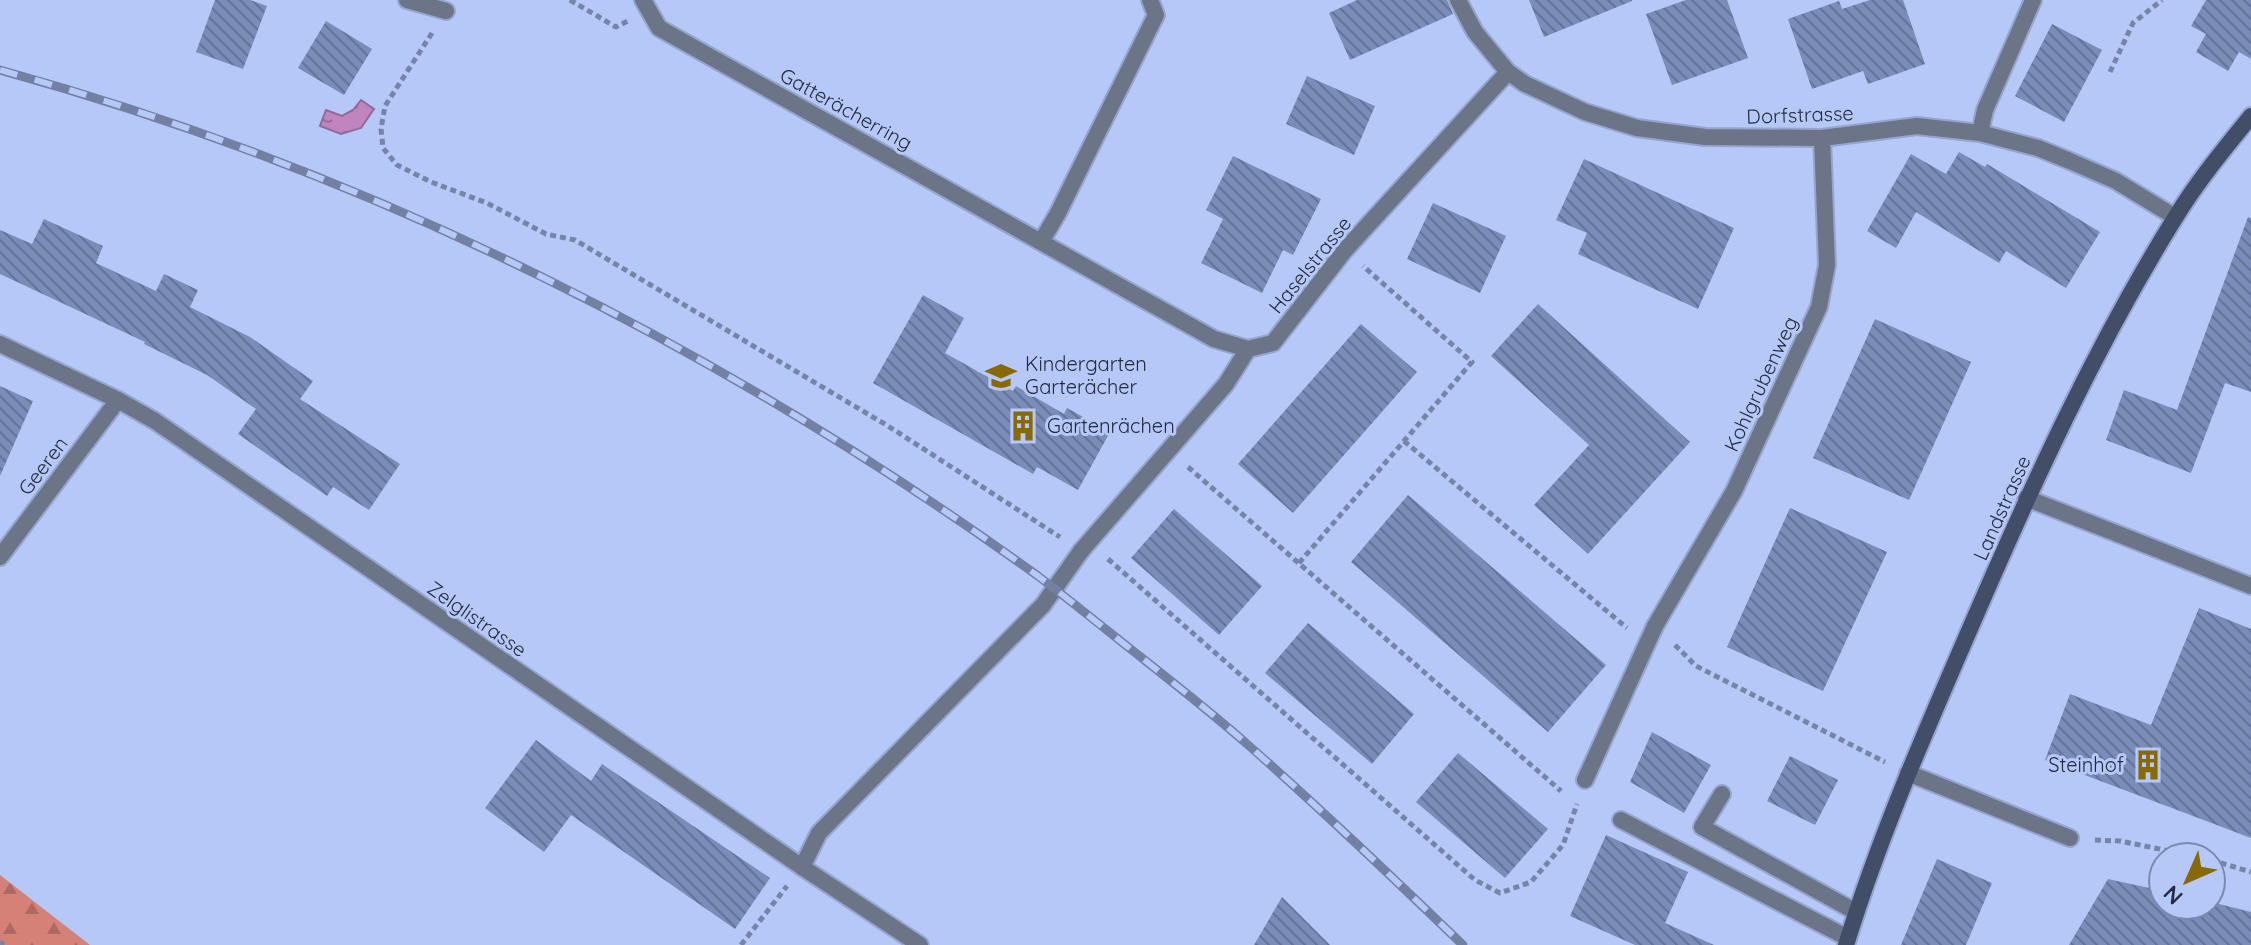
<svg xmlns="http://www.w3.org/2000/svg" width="2251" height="945" viewBox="0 0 2251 945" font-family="Quicksand,sans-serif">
	<defs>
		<pattern id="forest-firs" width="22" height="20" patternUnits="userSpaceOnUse" patternTransform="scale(2)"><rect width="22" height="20" fill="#d58177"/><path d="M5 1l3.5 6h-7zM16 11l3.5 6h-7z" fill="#ad6a63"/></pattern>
		<pattern id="water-ripples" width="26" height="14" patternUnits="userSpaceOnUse" patternTransform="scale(2)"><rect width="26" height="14" fill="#c085bf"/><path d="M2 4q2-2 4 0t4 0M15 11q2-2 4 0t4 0" fill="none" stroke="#9c6d9c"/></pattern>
		<pattern id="building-back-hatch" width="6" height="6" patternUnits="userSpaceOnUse" patternTransform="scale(2)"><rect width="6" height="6" fill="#7a8cb8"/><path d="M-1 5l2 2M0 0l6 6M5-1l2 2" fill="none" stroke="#647397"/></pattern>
	</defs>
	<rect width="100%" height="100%" fill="#b5c8f7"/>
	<!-- forest -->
	<path fill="url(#forest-firs)" d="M0,875L90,945H0Z"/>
	<!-- water -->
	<path fill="url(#water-ripples)" stroke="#916a98" stroke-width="2" d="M361,100L374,109L361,128L341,134L320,126L326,110L342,116L353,110Z"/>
	<!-- building -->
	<path fill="url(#building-back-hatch)" d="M215,0H250L267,6L243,69L196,52Z
		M1357,0H1447L1453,14L1350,60L1329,13Z
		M1529,0H1632V1L1544,37Z
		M1686,0H1727L1748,58L1672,85L1646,14Z
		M1870,0H1903L1925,64L1868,84L1863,71L1812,89L1788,19L1839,1L1842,9Z
		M2206,0H2251V59L2239,52L2228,71L2196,52L2206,34L2191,26Z
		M326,21L372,49L344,95L298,68Z
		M2052,24L2102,50L2064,122L2015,96Z
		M1307,76L1375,106L1354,155L1286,124Z
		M1959,152L1985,167L1987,164L2100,232L2066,288L2006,251L1999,263L1916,212L1896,248L1867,231L1911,154L1946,174Z
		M1233,156L1321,199L1293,255L1283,250L1262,293L1201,263L1223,219L1206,210Z
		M1584,159L1734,228L1698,309L1578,254L1587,233L1556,220Z
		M1433,203L1506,236L1480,293L1407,259Z
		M2248,217L2251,218V392L2225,383L2191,473L2106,440L2124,390L2177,410Z
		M44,219L103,246L96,263L156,291L164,274L198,290L190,307L250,337L313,381L300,399L400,464L369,510L333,487L327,496L238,434L256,409L207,375L144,344L145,342L0,274V230L32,244Z
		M923,295L964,318L945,353L1013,391L1016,386L1064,414L1067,408L1110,432L1078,490L1037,467L1033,474L873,383Z
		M1538,304L1690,442L1588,554L1534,505L1589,445L1491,356Z
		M1875,319L1971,362L1909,500L1813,458Z
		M1361,324L1417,372L1293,513L1238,464Z
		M0,386L33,401L0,476Z
		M1408,495L1606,665L1548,732L1351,562Z
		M1790,508L1887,552L1823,691L1727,647Z
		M1174,509L1262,586L1219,635L1131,558Z
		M2199,608L2251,629V838L2045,760L2070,694L2151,725Z
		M1308,623L1414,714L1372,764L1265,673Z
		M1652,732L1711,765L1684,813L1630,782Z
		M536,740L591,781L602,764L770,878L735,929L571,815L544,852L485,808Z
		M1458,753L1548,829L1505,878L1416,802Z
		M1790,756L1838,780L1815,825L1767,801Z
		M1606,835L1688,872L1665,923L1714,945H1635L1570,916Z
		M1937,859L1992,883L1966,945H1901Z
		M2108,879L2163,891V905H2211V902L2251,912V945H2069Z
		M1282,897L1330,945H1254Z"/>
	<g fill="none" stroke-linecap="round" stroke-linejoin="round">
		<!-- lane casing -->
		<g stroke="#95a5ce" stroke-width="20">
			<path id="lane" d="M2026,498L2251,586
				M0,557L118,400
				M1908,773L2070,838
				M1585,780L1655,626
				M1722,794L1702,827L1856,912
				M1621,820L1848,938
				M802,867L819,833L1043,605L1081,551"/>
		</g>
		<!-- street casing -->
		<g stroke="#95a5ce" stroke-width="20">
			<path id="street" d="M407,0L446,11
				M643,0L659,28L1214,339L1248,349
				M1458,0L1475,32L1508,72L1525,84L1585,112L1637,128L1705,137L1822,138L1917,126L1980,133L2038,148L2070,161L2116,181L2175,217
				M1980,133L1985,110L2033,0
				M1041,242L1058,213L1156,15L1150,0
				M0,344L118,400L155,421L802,867L920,945
				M1081,551L1226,384L1248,349L1273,343L1345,250L1508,72
				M1655,626L1734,491L1819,307L1827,265L1822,138"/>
		</g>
		<!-- secondary casing -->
		<g stroke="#95a5ce" stroke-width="20">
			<path id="secondary" d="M1846,945C1880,835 1926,730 1972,624C2032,485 2095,347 2175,218C2197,182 2224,149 2251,116"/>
		</g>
		<!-- path -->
		<path stroke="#7684a7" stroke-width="5" stroke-dasharray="6 4" stroke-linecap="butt" d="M570,0L616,27L628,21
			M432,33L385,106L381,129L383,148L397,165L431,182L487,203L546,234L575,240L888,426L1060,537
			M2110,72L2133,23L2162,0
			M1404,441L1627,628
			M1188,467L1561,791
			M1108,559L1475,880L1500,893L1531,882L1563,845L1577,804
			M1299,563L1472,362L1363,266
			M1675,645L1696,666L1885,762
			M2095,840L2120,841L2199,857
			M2211,860L2251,872
			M0,942L4,945
			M741,945L787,886"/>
		<!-- lane -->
		<use href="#lane" stroke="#6c7588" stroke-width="16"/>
		<!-- street -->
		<use href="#street" stroke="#6c7588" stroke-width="16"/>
		<!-- secondary -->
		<use href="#secondary" stroke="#424d68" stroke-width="16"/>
		<!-- rail casing -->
		<g stroke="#7380a2" stroke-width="9">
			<path id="rail" d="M0,70C372,172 725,350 1038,576C1063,595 1088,615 1113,635C1158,671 1204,706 1247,744C1321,809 1392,877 1463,945"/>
		</g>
		<!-- rail -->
		<use href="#rail" stroke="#b5c8f7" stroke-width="6" stroke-dasharray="18" stroke-linecap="butt"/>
	</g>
	<!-- icons -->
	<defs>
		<g id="school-bare" transform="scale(2.4)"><path d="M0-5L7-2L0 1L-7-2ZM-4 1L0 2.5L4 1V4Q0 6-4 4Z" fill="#886905" stroke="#b5c8f7" stroke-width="2.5" paint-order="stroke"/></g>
		<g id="building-bare" transform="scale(2.4)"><path d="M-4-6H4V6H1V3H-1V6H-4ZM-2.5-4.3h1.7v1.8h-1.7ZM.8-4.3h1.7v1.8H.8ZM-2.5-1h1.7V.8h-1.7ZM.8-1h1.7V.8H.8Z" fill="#886905" stroke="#b5c8f7" stroke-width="2.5" paint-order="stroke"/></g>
	</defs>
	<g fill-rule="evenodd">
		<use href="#school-bare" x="1001" y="376"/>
		<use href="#building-bare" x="1023" y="426"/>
		<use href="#building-bare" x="2148" y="765"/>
	</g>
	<g text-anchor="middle" stroke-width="6" stroke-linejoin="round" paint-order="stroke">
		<!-- street labels -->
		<g font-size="20" fill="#242b3d" stroke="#b5c8f7">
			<text transform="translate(846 109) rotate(29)" y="7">Gatterächerring</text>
			<text transform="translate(1800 115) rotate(-2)" y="7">Dorfstrasse</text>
			<text transform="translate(1310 265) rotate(-51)" y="7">Haselstrasse</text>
			<text transform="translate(1761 384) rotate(-65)" y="7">Kohlgrubenweg</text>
			<text transform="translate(43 466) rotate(-53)" y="7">Geeren</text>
			<text transform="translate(2002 508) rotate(-66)" y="7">Landstrasse</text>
			<text transform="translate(477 619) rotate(35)" y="7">Zelglistrasse</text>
		</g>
		<!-- poi labels -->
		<g font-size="20" fill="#242b3d" stroke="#b5c8f7" text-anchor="start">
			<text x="1025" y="371">Kindergarten<tspan x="1025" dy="23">Garterächer</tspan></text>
			<text x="1047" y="433">Gartenrächen</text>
			<text x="2124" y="772" text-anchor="end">Steinhof</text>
		</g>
	</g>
	<!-- north arrow -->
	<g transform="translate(2187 881) rotate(225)"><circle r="38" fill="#b5c8f7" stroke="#7b89ad" stroke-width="2"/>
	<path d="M0-6L14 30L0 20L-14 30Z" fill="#886905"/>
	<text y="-12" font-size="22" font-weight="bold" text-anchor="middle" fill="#242b3d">N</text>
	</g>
</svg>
